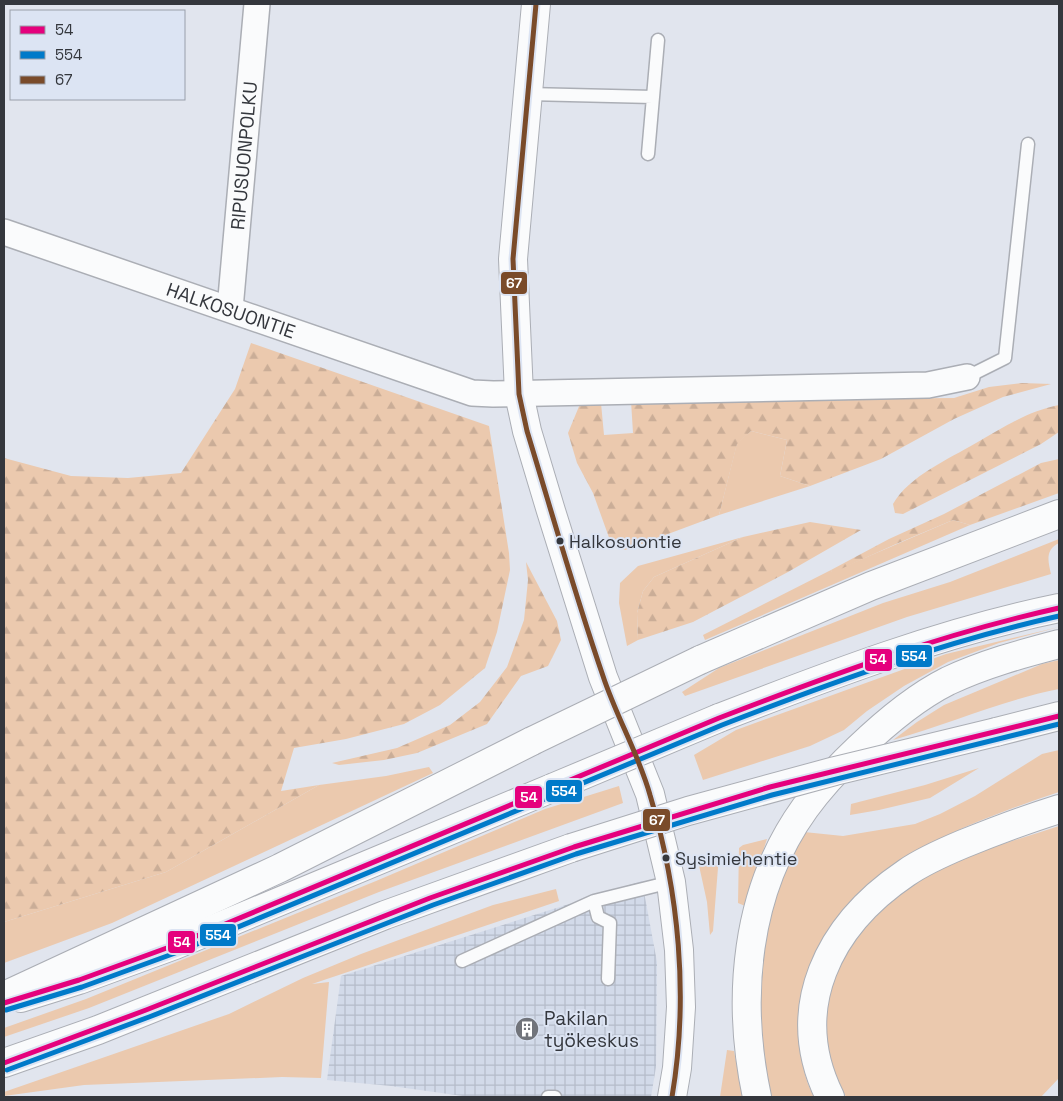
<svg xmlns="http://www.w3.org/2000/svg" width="1063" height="1101" viewBox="0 0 1063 1101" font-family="'Space Grotesk',sans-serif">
	<defs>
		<pattern id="industrial-grid" width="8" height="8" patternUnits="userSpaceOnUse" patternTransform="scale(1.25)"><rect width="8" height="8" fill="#d2dae9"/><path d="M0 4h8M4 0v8" fill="none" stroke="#b5bcc9"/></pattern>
		<pattern id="forest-firs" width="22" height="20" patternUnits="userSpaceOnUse" patternTransform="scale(1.25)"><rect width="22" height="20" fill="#ebc9ae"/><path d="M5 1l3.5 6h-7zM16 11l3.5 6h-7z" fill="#caad97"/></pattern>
	</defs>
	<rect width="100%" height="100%" fill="#e1e5ee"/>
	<!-- industrial -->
	<path fill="url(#industrial-grid)" d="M642,881L657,962L656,1067L651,1097H470L391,1086L327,1080L341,976Z"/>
	<!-- green -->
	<path fill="#ebc9ae" d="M751,431L787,440L780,476L810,486L719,515L737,443Z
		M953,520L970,525L705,640L703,635L831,570L832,572Z
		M743,537L654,577L643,591L637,613L638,640L627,646L619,603L620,583L638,566Z
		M1059,539V543C1045,550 1048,561 1051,574L907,617L685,696L682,692L719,668L883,603L950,582Z
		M1059,627L999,643L948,662L904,686L867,711L844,730L810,746L703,780L694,755L736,730L946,654Z
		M1059,660V689C1003,700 949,724 893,740L917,722L944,705L1042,664Z
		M1059,750V792C994,814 926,838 872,882C862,890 855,902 847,911C836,923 825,935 817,950C807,968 806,989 803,1009C799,1038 799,1070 814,1097H768L760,1064L758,950L782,874L804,832L843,836L915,824L940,814L975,796L1042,754Z
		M429,767L433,773L112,923L4,963V922L166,872L319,785L386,776Z
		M979,768L930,798L879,810L850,815L851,804L925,785Z
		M619,786L623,803L379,892L89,1008L4,1037V1028L86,999L376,881L545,809Z
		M1059,826V1078L1041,1097H846C834,1073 827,1053 825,1025C821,958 895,887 952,863C986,848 1023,838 1059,826Z
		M767,839L745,906L738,903L739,848L743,845Z
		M719,855L713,931L710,935L707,902L698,861Z
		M556,889L559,901L312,984L329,982L321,1078L282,1077L84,1085L4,1096V1092L229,1014L303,978L361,954L493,905Z
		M727,1050L734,1051L743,1097H720Z"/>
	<!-- forest -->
	<path fill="url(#forest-firs)" d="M251,343L489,426L509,553L510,570L497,632L485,668L440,705L404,724L346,739L294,748L281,791L319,785L166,872L4,922V458L71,476L128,478L181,473L235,389Z
		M1022,383L1051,384L1003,397L954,419L881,459L810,486L780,476L787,440L751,431L737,444L719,515L625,550L611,543L593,493L577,463L568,433L580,404L601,403L604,435L633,433L631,401L954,398L989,387Z
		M1059,405V432L1041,444L903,514L895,513L893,504C909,476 949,459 976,443C1002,428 1028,411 1059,405Z
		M1059,459V493L970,525L953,520L896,544L832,573L831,570L889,539L944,514L1041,463Z
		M810,522L861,530L788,572L693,622L638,640L637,613L643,591L654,577L743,537Z
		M526,562L557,621L561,640L548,666L521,676L487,724L417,753L384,760L339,765L332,763L397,748L450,725L480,702L507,667L524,620L528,580Z"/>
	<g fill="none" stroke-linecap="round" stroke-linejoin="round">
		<!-- service casing -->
		<g stroke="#abaeb5" stroke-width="15">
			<path id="service" d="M528,94L653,97
				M648,154L658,40
				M967,377L1005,358L1028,144
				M594,901L598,917L610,923L608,979
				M462,961L594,901L671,882
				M548,1097H555"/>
		</g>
		<!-- minor casing -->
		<g stroke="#abaeb5" stroke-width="28">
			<g id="minor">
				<path id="s1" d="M4,232L472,393L493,394L928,385L967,377"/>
				<path id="s2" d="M230,309L257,4"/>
			</g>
		</g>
		<!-- tertiary casing -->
		<g stroke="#abaeb5" stroke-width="30">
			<path id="tertiary" d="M536,4L513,259L519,394L527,431L551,511L603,677L650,794L671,882L679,950L681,1007L677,1068L672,1097"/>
		</g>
		<!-- trunk casing -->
		<g stroke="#abaeb5" stroke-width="30">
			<path id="trunk" d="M719,718C830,675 942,632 1059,608
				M996,732L1059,716
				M21,998L79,980L175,945L552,788
				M4,1063L98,1030L385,915L571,848"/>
		</g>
		<!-- motorway casing -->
		<g stroke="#abaeb5" stroke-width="30">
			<path id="motorway" d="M700,660L871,586L1059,514
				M4,996L280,868L532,741
				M757,1097C736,999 745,891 805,808C821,786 839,767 858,749C885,723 914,698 948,681C984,664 1021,654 1059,644
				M830,1097C786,1008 829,925 906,873C923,861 944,852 963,844C995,831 1027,819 1059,809"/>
		</g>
		<!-- service -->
		<use href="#service" stroke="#fafbfc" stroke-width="12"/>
		<!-- minor -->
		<use href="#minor" stroke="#fafbfc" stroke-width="25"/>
		<!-- tertiary -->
		<use href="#tertiary" stroke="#fafbfc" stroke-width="28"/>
		<!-- trunk -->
		<use href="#trunk" stroke="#fafbfc" stroke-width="28"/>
		<!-- motorway -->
		<use href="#motorway" stroke="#fafbfc" stroke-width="28"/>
		<!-- trunk-bridge casing -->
		<g stroke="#abaeb5" stroke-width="30" stroke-linecap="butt">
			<path id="trunk-bridge" d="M552,788L719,718
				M571,848L688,811L835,771L996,732"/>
		</g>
		<!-- motorway-bridge casing -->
		<g stroke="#abaeb5" stroke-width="30" stroke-linecap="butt">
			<path id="motorway-bridge" d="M532,741L700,660"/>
		</g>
		<!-- trunk-bridge -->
		<use href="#trunk-bridge" stroke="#fafbfc" stroke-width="28"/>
		<!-- motorway-bridge -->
		<use href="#motorway-bridge" stroke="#fafbfc" stroke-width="28"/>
		<!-- bus-1 casing -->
		<g stroke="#dce4f3" stroke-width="9">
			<path id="bus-1" d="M4,1003L79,980L175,945L719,718C831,675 942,634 1059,608
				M4,1063L146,1010L430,898L574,847L770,787L1059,716"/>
		</g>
		<!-- bus-2 casing -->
		<g stroke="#dce4f3" stroke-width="9">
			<path id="bus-2" d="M6,1010L82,987L178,952L722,725C833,682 943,642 1059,616
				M7,1070L149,1017L433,905L576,854L772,795L1059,724"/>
		</g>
		<!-- bus-3 casing -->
		<g stroke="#dce4f3" stroke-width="9">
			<path id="bus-3" d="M536,4L513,259L519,394L527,431C552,513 575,595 603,676C616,716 639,755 650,795C679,892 689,997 672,1097"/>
		</g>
		<!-- bus-1 -->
		<use href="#bus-1" stroke="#e5007d" stroke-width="5"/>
		<!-- bus-2 -->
		<use href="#bus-2" stroke="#007ac9" stroke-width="5"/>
		<!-- bus-3 -->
		<use href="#bus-3" stroke="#7a4b2a" stroke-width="5"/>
	</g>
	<!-- icons -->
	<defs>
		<g id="building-disc" transform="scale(1.25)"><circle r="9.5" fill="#71747b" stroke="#dce4f3"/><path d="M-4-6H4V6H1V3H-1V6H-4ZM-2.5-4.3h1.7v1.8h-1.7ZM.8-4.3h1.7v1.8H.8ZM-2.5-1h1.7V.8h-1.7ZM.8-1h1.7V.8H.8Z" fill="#fff"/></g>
	</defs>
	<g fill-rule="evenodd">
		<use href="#building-disc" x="527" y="1029"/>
	</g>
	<!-- markers -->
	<g fill="#34373d" stroke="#dce4f3" stroke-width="2">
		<circle cx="560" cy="541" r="4.5"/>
		<circle cx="666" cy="858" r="4.5"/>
	</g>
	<g text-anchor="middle" stroke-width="4" stroke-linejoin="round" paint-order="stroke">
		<!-- bus labels -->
		<g font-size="18" fill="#34373d" stroke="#dce4f3" text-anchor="start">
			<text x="569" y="548">Halkosuontie</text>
			<text x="675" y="865">Sysimiehentie</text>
		</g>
		<!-- street labels -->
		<g font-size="19" fill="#34373d" stroke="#dce4f3">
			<text dy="7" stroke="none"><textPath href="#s2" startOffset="154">RIPUSUONPOLKU</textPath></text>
			<text dy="7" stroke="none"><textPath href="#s1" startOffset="240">HALKOSUONTIE</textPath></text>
		</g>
		<!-- poi labels -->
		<g font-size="19" fill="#34373d" stroke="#dce4f3" text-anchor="start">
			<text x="544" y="1025">Pakilan<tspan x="544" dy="22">työkeskus</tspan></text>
		</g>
	</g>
	<g stroke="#dce4f3" stroke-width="2">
		<rect x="500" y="271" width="28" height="24" rx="5" fill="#7a4b2a"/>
		<rect x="895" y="644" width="38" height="24" rx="5" fill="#007ac9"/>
		<rect x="864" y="648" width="29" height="24" rx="5" fill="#e5007d"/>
		<rect x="545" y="779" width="38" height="24" rx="5" fill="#007ac9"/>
		<rect x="514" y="785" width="29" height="24" rx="5" fill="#e5007d"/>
		<rect x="642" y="808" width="29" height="24" rx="5" fill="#7a4b2a"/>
		<rect x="199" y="923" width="38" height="24" rx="5" fill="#007ac9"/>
		<rect x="167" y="930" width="29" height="24" rx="5" fill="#e5007d"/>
	</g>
	<g font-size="14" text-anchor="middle" font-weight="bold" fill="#fff">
		<text x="514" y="288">67</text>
		<text x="914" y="661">554</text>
		<text x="878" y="664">54</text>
		<text x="564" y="796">554</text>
		<text x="529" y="802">54</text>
		<text x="657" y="825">67</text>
		<text x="218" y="940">554</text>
		<text x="182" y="947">54</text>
	</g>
	<!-- border -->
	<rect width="1063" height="1101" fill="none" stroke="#34373d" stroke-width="10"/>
	<!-- legend -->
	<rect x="10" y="10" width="175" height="90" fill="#dce4f3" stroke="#999faa"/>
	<rect x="20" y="26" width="25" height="8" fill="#e5007d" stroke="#999faa"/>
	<text x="55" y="35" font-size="15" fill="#34373d">54</text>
	<rect x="20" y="51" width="25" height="8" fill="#007ac9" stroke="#999faa"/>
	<text x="55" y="60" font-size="15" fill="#34373d">554</text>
	<rect x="20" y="76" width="25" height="8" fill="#7a4b2a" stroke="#999faa"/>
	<text x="55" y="85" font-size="15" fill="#34373d">67</text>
</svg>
